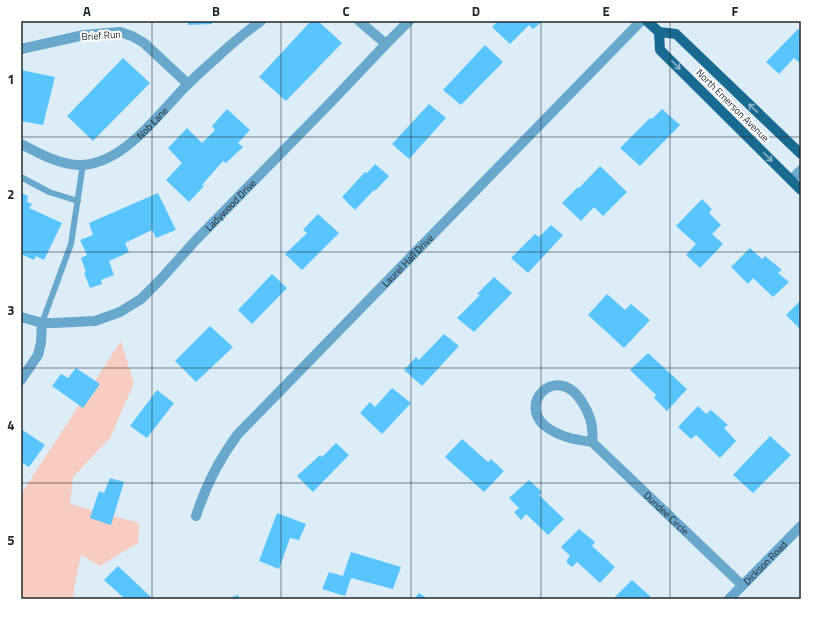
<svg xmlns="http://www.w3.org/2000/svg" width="822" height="620" viewBox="0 0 822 620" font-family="'Titillium Web',sans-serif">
	<rect width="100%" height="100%" fill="#dcedf8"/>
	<!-- green -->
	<path fill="#f6cdc0" d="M121,341L134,383L110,438L73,477L70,504L139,523L138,543L100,566L81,555L73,594L75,599H21V494Z"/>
	<!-- building -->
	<path fill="#59c5ff" d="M188,21H212V24L188,25Z
		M311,21H318L342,43L286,101L259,77Z
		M498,21H543L533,29L529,25L510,44L492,27Z
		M798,29L801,32V64L794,58L779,74L766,62Z
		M485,45L503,62L461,105L443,90Z
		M123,58L150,83L93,141L67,116Z
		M21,70L55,77L43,125L21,121Z
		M429,104L446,118L409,159L392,144Z
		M227,109L250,130L238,143L243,147L226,163L223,161L202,185L204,186L189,202L166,180L182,163L168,148L187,128L202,143L215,130L212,126Z
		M662,109L680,125L640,166L620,148L650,118L652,119Z
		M375,164L389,176L375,191L374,190L355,210L342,197L365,172L367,173Z
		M600,166L627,192L603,216L594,207L581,221L562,203L578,187L579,188Z
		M21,193L28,196L27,202L32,204L29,208L62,223L44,260L36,256L34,260L21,254Z
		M158,193L176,230L156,238L152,230L125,243L129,252L109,261L114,275L101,280L102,284L90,288L84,273L86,272L81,258L87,255L80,240L93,235L89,223Z
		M702,199L712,209L709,213L721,225L712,234L723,244L700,268L686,255L696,244L676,226Z
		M318,214L339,233L302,270L285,254L307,233L303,230Z
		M551,225L563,235L528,273L511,258L535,234L539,237Z
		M750,248L762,259L765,256L782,270L778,273L789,282L773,297L753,278L748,284L731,267Z
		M272,274L287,288L252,324L238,310Z
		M494,277L512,293L474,332L457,318L480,295L477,294Z
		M607,294L625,310L631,304L650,320L624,348L588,315Z
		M801,300V330L786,315Z
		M210,326L233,347L196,382L175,361Z
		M444,334L459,346L422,386L404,370L416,357L419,360Z
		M648,353L687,389L667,411L654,398L656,395L630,370Z
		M76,368L100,384L83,408L52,386L61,374L68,378Z
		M392,388L411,403L382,434L360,413L370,402L375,407Z
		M157,390L174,403L147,438L130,426Z
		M698,406L706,414L711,410L728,425L724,428L736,441L720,458L696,435L691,439L678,427Z
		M21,429L45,445L29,467L21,462Z
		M770,436L791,455L753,493L733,475Z
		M462,439L488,462L491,459L504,471L484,492L445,457Z
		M336,443L349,455L313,492L297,476L320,455L322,457Z
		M110,478L124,482L111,525L90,518L99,491L104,493Z
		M529,480L542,492L539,495L564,519L548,535L526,514L521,520L514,512L519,508L509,498Z
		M277,513L306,524L299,540L290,538L279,569L259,561Z
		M579,529L595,542L592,546L615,567L600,583L577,562L572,567L566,562L570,556L561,547Z
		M351,552L401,567L393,589L351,578L345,596L322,589L329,572L343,576Z
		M118,566L153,599H125L104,580Z
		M632,580L651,597L649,599H613Z
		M419,593L428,599H414Z
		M238,595L240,599H226Z"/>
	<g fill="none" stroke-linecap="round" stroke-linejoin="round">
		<!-- lane -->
		<path stroke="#69a8cd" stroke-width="6" d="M21,177L49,192L78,201
			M42,323L71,244L83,164"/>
		<!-- street -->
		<g stroke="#69a8cd" stroke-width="10">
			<path d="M359,21L386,44"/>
			<path d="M21,49L84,35L120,32L132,36L144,43L188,84"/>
			<path id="s1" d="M21,144C39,153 57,164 78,165C123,166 159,113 187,85C196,76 205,68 214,60C229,46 244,33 261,21"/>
			<path d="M791,180L801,170"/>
			<path id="s2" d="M21,317L42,323H54L95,321L120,312L141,299L161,279L195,241L332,101L386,44L409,21"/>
			<path d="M21,380L38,355L41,343L42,323"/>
			<path id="s3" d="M592,442C594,428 590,414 582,402C556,360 512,408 551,430C564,438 578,440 592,442L742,585"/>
			<path id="s4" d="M196,516C205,488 220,458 238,434L641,21"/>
			<path id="s5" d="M729,599L801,526"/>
		</g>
		<!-- primary -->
		<path stroke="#196a90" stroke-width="10" d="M647,21L659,32L676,34L801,154
			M659,32L660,50L801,190"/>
	</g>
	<!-- one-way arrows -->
	<defs><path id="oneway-shaft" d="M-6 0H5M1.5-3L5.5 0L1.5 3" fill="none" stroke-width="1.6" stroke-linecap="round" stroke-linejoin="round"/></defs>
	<g stroke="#8cb4c8">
		<use href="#oneway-shaft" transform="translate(676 65) rotate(45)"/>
		<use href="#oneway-shaft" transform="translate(753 108) rotate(-136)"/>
		<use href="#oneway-shaft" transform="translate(768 157) rotate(45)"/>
	</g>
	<!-- grid -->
	<path fill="none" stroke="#23292d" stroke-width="1" stroke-opacity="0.55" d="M152,21V599M281,21V599M411,21V599M541,21V599M670,21V599M21,137H801M21,252H801M21,368H801M21,483H801"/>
	<g text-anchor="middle" stroke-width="4" stroke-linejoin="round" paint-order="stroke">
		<!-- street labels -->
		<g font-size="10" fill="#23292d" stroke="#fff">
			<text transform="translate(101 35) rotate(-4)" y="4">Brief Run</text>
			<text transform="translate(733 105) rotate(45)" y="4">North Emerson Avenue</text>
			<text dy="4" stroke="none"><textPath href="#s1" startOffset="149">Nob Lane</textPath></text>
			<text dy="4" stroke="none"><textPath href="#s2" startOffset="256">Ladywood Drive</textPath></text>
			<text dy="4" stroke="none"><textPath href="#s4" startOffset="335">Laurel Hall Drive</textPath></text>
			<text dy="4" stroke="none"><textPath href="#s3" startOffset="282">Dundee Circle</textPath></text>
			<text dy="4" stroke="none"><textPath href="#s5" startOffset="51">Dickson Road</textPath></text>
		</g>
	</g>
	<!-- border -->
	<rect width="822" height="620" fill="none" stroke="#ffffff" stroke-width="44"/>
	<rect x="22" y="22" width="778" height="576" fill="none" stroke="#23292d" stroke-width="1.5"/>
	<g font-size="13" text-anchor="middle" font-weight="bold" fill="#23292d">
		<text x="87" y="16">A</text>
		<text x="216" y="16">B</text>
		<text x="346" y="16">C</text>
		<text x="476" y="16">D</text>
		<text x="606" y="16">E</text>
		<text x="735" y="16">F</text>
		<text x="11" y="84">1</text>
		<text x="11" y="199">2</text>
		<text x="11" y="315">3</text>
		<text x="11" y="430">4</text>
		<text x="11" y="545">5</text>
	</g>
</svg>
